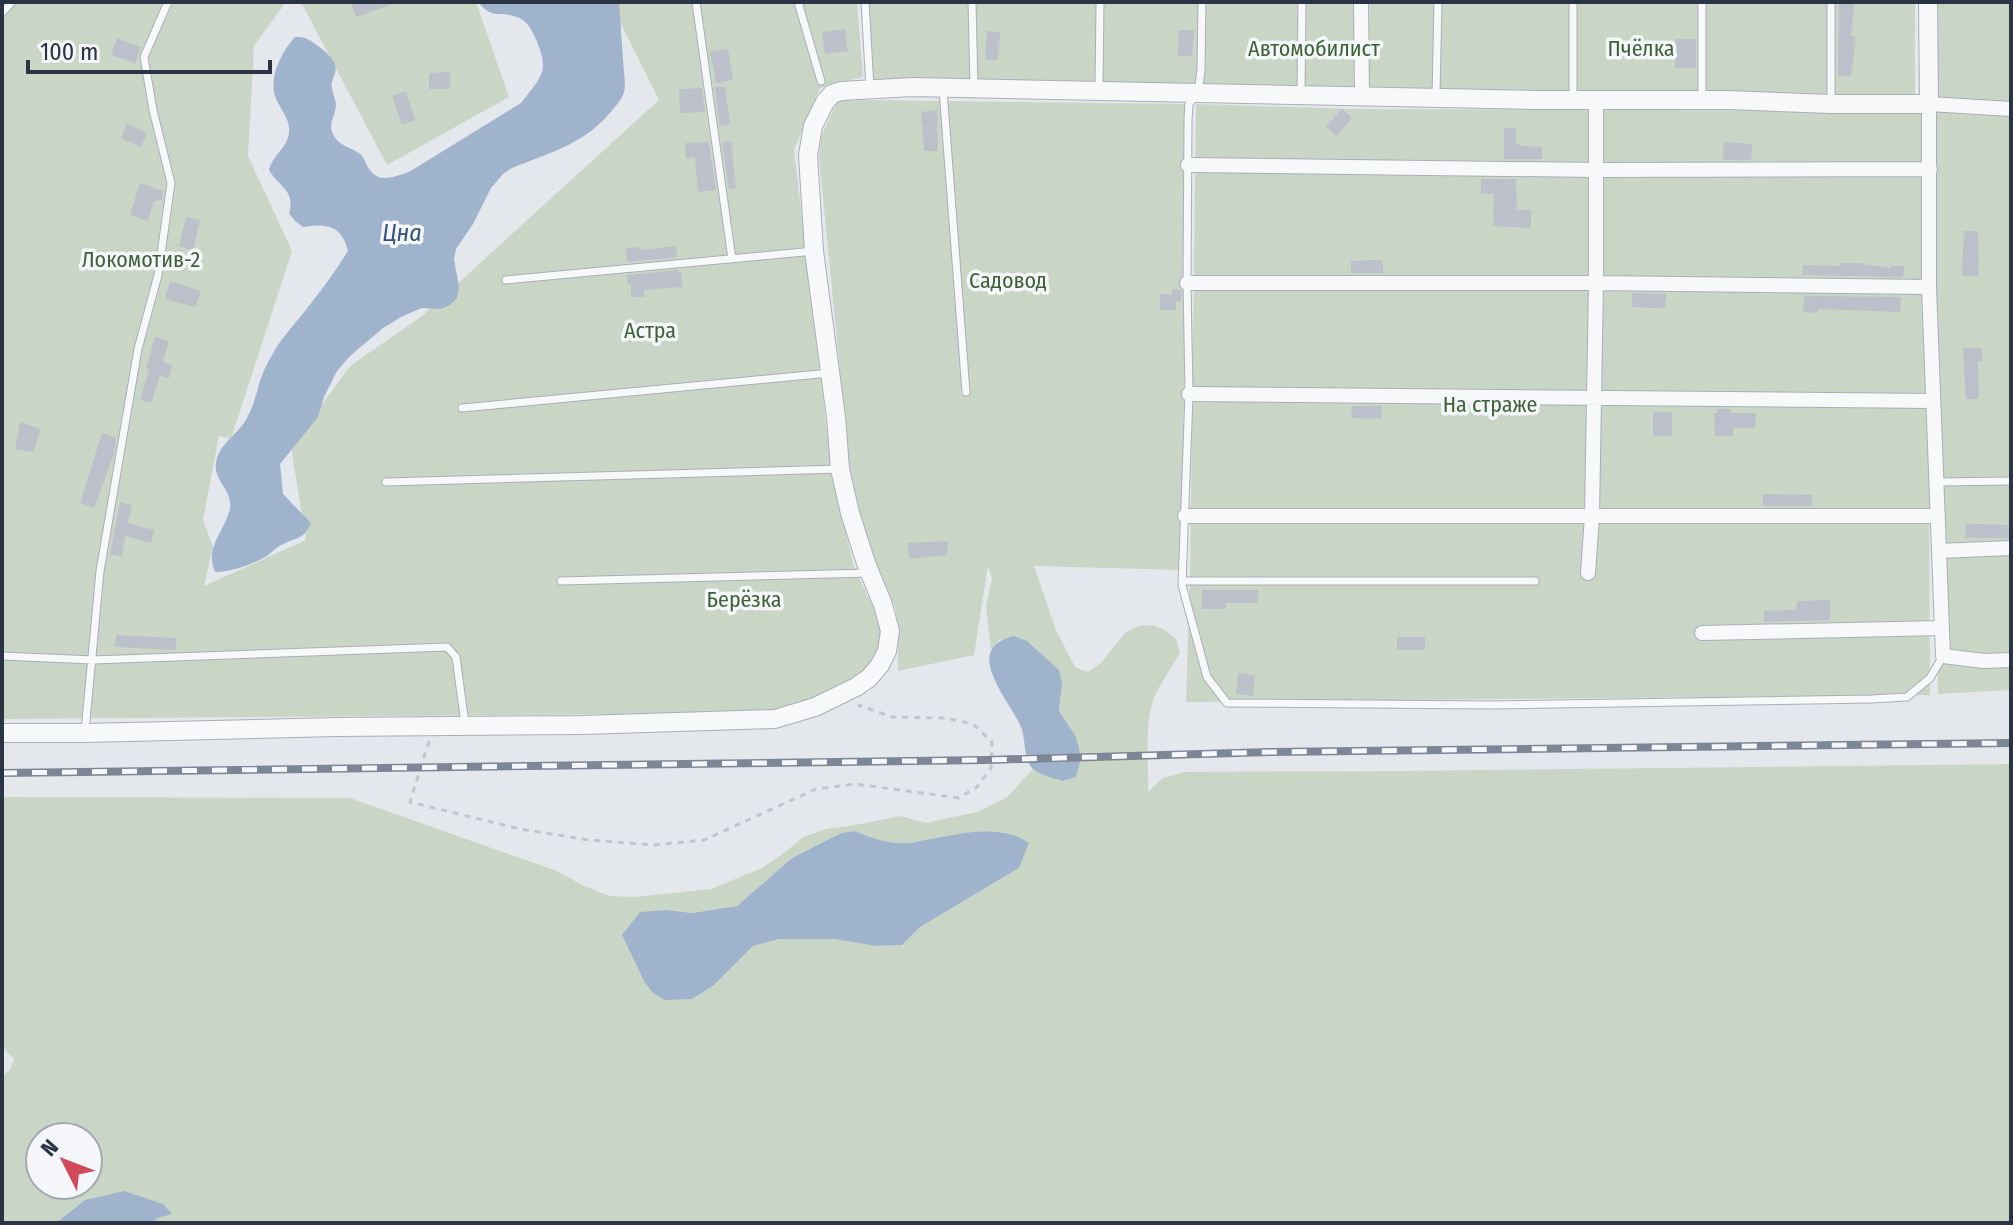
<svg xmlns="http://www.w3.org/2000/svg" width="2013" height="1225" viewBox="0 0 2013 1225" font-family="'Fira Sans Condensed',sans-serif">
	<rect width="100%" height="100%" fill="#e4e7ec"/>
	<!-- green -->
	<path fill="#c9d6c5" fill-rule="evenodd" d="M2,2H286L254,46L248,156L292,251L231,439L219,436L203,520L213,547L204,586L306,540L291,447L350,366L422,316L659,100L610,2H857L863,77L820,88L794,150L832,474L854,567L884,630L866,677L770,713L2,719Z
		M301,2H476L509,97L387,165Z
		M863,2H1362L1361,96L867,85Z
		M1370,2H1915V95L1367,94Z
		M1930,2H2011V690L1938,694L1934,112Z
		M863,100L1187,104L1182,570L1034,566L1056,630L1075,667L1088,672L1100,664L1126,632L1139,626L1152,625L1165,630L1176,639L1180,653C1173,665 1164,678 1157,691C1143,718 1149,762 1148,792L1163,778L1184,772L1402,771L2011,764V1223H152L157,1218L171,1214L85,1200L56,1223H8L2,1219V1076L10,1070L14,1059L2,1047V797L350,798L557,871L582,885L609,896L635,897L711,889L762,868L783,854L803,837L826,829L850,826L901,816L925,823L977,812L1007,797L1033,769L1062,781L1075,735L1059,711L1062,683L1000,639L991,649L986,606L992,579L988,566L974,655L898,671V625L895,607L854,515L819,157L821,137L837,101ZM854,831L878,841L904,844L961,834L1003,832L1019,868L920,927L902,945L876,946L834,939H779L753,946L714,985L667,910L692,913L737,906L792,858L841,833ZM40,1137H88V1185H40Z
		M1196,104L1352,109L1927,111L1930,695L1186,702L1190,572Z"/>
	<!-- water -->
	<path fill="#9fb4cc" d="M478,2H619L625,86C624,96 621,100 614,108C587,143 552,152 512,168L504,173L491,188L473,224L456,249L454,259L459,287L457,298L450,305L441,309L422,308L403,316L383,328L350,356L337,371L324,397L318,417L280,464L283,494L311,523C303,541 296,537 281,545C275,548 271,554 265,557C253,564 229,573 215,572C204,547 225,532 230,508C233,491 213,480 216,463C218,444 239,434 247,418C253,407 256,396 259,384C263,371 271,356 278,345C286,333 296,322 305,311C320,292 335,272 348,251C342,225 326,223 303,227L295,221L289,213C296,191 279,187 269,170C273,154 289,147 289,131C290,118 279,108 275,96C269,76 282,51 295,37C299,37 304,37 307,39C315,43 332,55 335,64C338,73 330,80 332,88C333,95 336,100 336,106C335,117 327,125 334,136C340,147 352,147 360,154C364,157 366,165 370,170C380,184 395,176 409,172L521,103C544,74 550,70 534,35C530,27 526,20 517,17C499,10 494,21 478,2Z
		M1014,636L1027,641L1059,670L1062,683L1059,711L1075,735L1079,748L1080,762L1076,777L1062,781C1054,778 1040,775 1033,769C1023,759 1026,739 1021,727C1010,701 960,648 1014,636Z
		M854,831C870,837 884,843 901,843C910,844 918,841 926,840C959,834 1000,823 1029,843L1019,868L920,927L902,945L876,946L834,939H779L753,946L714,985L692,999L665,1000L653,993L645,983L622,935L640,912L667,910L692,913L737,906L792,858L841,833Z
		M124,1191L163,1204L172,1214L157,1218L152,1223H56L85,1200Z"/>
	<!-- building -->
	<path fill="#bbc0ca" d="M351,2H393V4L356,17Z
		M1839,2H1854L1851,36L1856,37L1851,76H1838Z
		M845,29L848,51L825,54L822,32Z
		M1179,30H1194L1192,56H1178Z
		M987,31L1000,32L998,60H985Z
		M117,38L141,47L135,63L111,55Z
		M1675,39H1696V68H1675Z
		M728,49L733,80L716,83L710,52Z
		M450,72V89H429V73Z
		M715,87H725L730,124L720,126Z
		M702,88L705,112L680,113L679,89Z
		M406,91L415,120L402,125L392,96Z
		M1342,109L1352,118L1336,136L1326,127Z
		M937,110L938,151H924L921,112Z
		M127,124L147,133L141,147L121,138Z
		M1504,128H1516V144H1519V146L1542,147V159H1504Z
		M731,141L736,188L729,189L722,142Z
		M709,142L716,190L698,192L695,157L686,158L685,143Z
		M1724,142L1752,144L1751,160H1723Z
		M1481,179H1516L1517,210H1531V228L1493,226L1494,194H1481Z
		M140,183L163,191L162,200L154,201L148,221L130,215Z
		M186,217L200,220L193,251L179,246Z
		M1964,231H1978L1979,276H1962Z
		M676,246L677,257L627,262L626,248L640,247L641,250Z
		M1383,260V273H1351V261Z
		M1841,263H1862V264L1890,268V266H1904L1903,277L1802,275L1803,265L1841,266Z
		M678,270V272H681L682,287L644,290V297H631V284L628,285L627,275Z
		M170,281L201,291L195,307L165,299Z
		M1172,289L1181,290V301H1176V310H1160V294H1172Z
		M1632,293L1666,294L1665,308L1632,307Z
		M1804,296L1901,297L1900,312L1818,309V313L1803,312Z
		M155,337L169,341L163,362L172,365L169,378L160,376L151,403L140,400L149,369L146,368Z
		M1963,348H1982V361H1978L1979,399H1966Z
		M1352,406H1382L1381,419L1351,418Z
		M1717,409H1731V413H1756L1755,428H1733V436H1715L1714,413H1717Z
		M1653,412H1672V436H1653Z
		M20,422L41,429L33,452L15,449Z
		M102,433L116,438L114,454L94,508L80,503Z
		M1763,494L1812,495V506H1763Z
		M120,502L132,505L128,523L154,530L151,543L125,536L122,555L119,556L110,554Z
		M1966,524L2011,525V538H1965Z
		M948,541L947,555L909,559L908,543Z
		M1202,590H1258V603H1226V609H1202Z
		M1830,600V620L1764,622V611L1796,610L1797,601Z
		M116,635L176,638V650L115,647Z
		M1397,637H1425V650H1397Z
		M1238,673L1255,675L1253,696L1236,694Z"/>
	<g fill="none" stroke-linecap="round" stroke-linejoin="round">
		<!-- service casing -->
		<g stroke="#a9aeb7" stroke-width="9">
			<path id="service" d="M696,2L732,259
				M798,2L821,81
				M865,2L870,88
				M972,2L974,87
				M1202,2L1201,70L1198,93L1189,104L1188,120L1187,283L1189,394L1182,585L1207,677L1227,703L1489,705L1871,699L1907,697L1930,678L1943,656
				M2,13L12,2
				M1099,88L1100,2
				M943,90L966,392
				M1301,93L1302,2
				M1436,95L1438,2
				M1702,97V2
				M1573,98V2
				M1831,101V2
				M506,280L814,251
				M462,408L830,373
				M386,482L840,469
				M1937,482L2011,481
				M561,581L870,573
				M1182,581H1535
				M2,656L93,660L447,647L456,657L465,724
				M85,731L100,571L138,349L158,275L171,183L153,110L144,57L168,2"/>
		</g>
		<!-- minor casing -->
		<g stroke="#a9aeb7" stroke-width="16">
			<path id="minor" d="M1361,2L1362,96
				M2011,109L1929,104V287L1943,656L1984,661L2011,660
				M1188,165L1597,170L1930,169
				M1187,283H1596L1929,287
				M1189,394L1933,401
				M1185,516H1938
				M1939,551L2011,548
				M1588,573L1592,516L1596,283V101
				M1702,633L1942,628"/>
		</g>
		<!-- tertiary casing -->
		<g stroke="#a9aeb7" stroke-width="20">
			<path id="tertiary" d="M2,733H85L337,727L582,725L775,719L815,707L856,687L869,678L880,665L887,651L890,631L883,605L866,563L850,513L840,469L836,417L814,251L808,155L813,126L825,102L832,94L841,91L913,87L1537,100H1727L1831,104H1929L1928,2"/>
		</g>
		<!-- path -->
		<path stroke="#c2c5cb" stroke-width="3" stroke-dasharray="6 6" stroke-linecap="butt" d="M429,741L410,802L520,829L589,840L654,845L704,840L816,789L855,784L959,798L977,787L991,768L992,742L973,724L946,718L892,717L858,705"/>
		<!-- service -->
		<use href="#service" stroke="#f7f8fa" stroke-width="7"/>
		<!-- minor -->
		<use href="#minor" stroke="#f7f8fa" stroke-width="14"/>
		<!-- tertiary -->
		<use href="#tertiary" stroke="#f7f8fa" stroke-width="18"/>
		<!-- rail casing -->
		<g stroke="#7d8696" stroke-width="8">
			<path id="rail" d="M2,773L986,760L1271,752L2011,743"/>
		</g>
		<!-- rail -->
		<use href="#rail" stroke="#f4f6f9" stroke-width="5" stroke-dasharray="15" stroke-linecap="butt"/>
	</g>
	<g text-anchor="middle" stroke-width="7" stroke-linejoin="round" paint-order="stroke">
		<!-- park labels -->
		<g font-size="22" fill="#3f6138" stroke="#f4f6f9">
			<text x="1314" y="56">Автомобилист</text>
			<text x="1641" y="56">Пчёлка</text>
			<text x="141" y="267">Локомотив-2</text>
			<text x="1008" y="288">Садовод</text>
			<text x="650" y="338">Астра</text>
			<text x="1490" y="412">На страже</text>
			<text x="744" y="607">Берёзка</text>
		</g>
		<!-- water labels -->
		<g font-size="24" font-style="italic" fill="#34527a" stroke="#f4f6f9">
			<text x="402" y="241">Цна</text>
		</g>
	</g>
	<!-- border -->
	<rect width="2013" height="1225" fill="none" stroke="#2b3445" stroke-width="8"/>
	<!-- north arrow -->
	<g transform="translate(64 1161) rotate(312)"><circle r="38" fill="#f4f6f9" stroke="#a4a8b1" stroke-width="2"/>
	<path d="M0-6L14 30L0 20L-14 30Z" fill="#d1495b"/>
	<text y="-12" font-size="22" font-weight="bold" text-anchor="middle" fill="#2b3445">N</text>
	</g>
	<!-- scale -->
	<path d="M28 60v12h242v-12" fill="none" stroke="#2b3445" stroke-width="4"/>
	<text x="40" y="60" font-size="24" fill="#2b3445" stroke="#f4f6f9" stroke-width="6" paint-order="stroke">100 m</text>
</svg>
